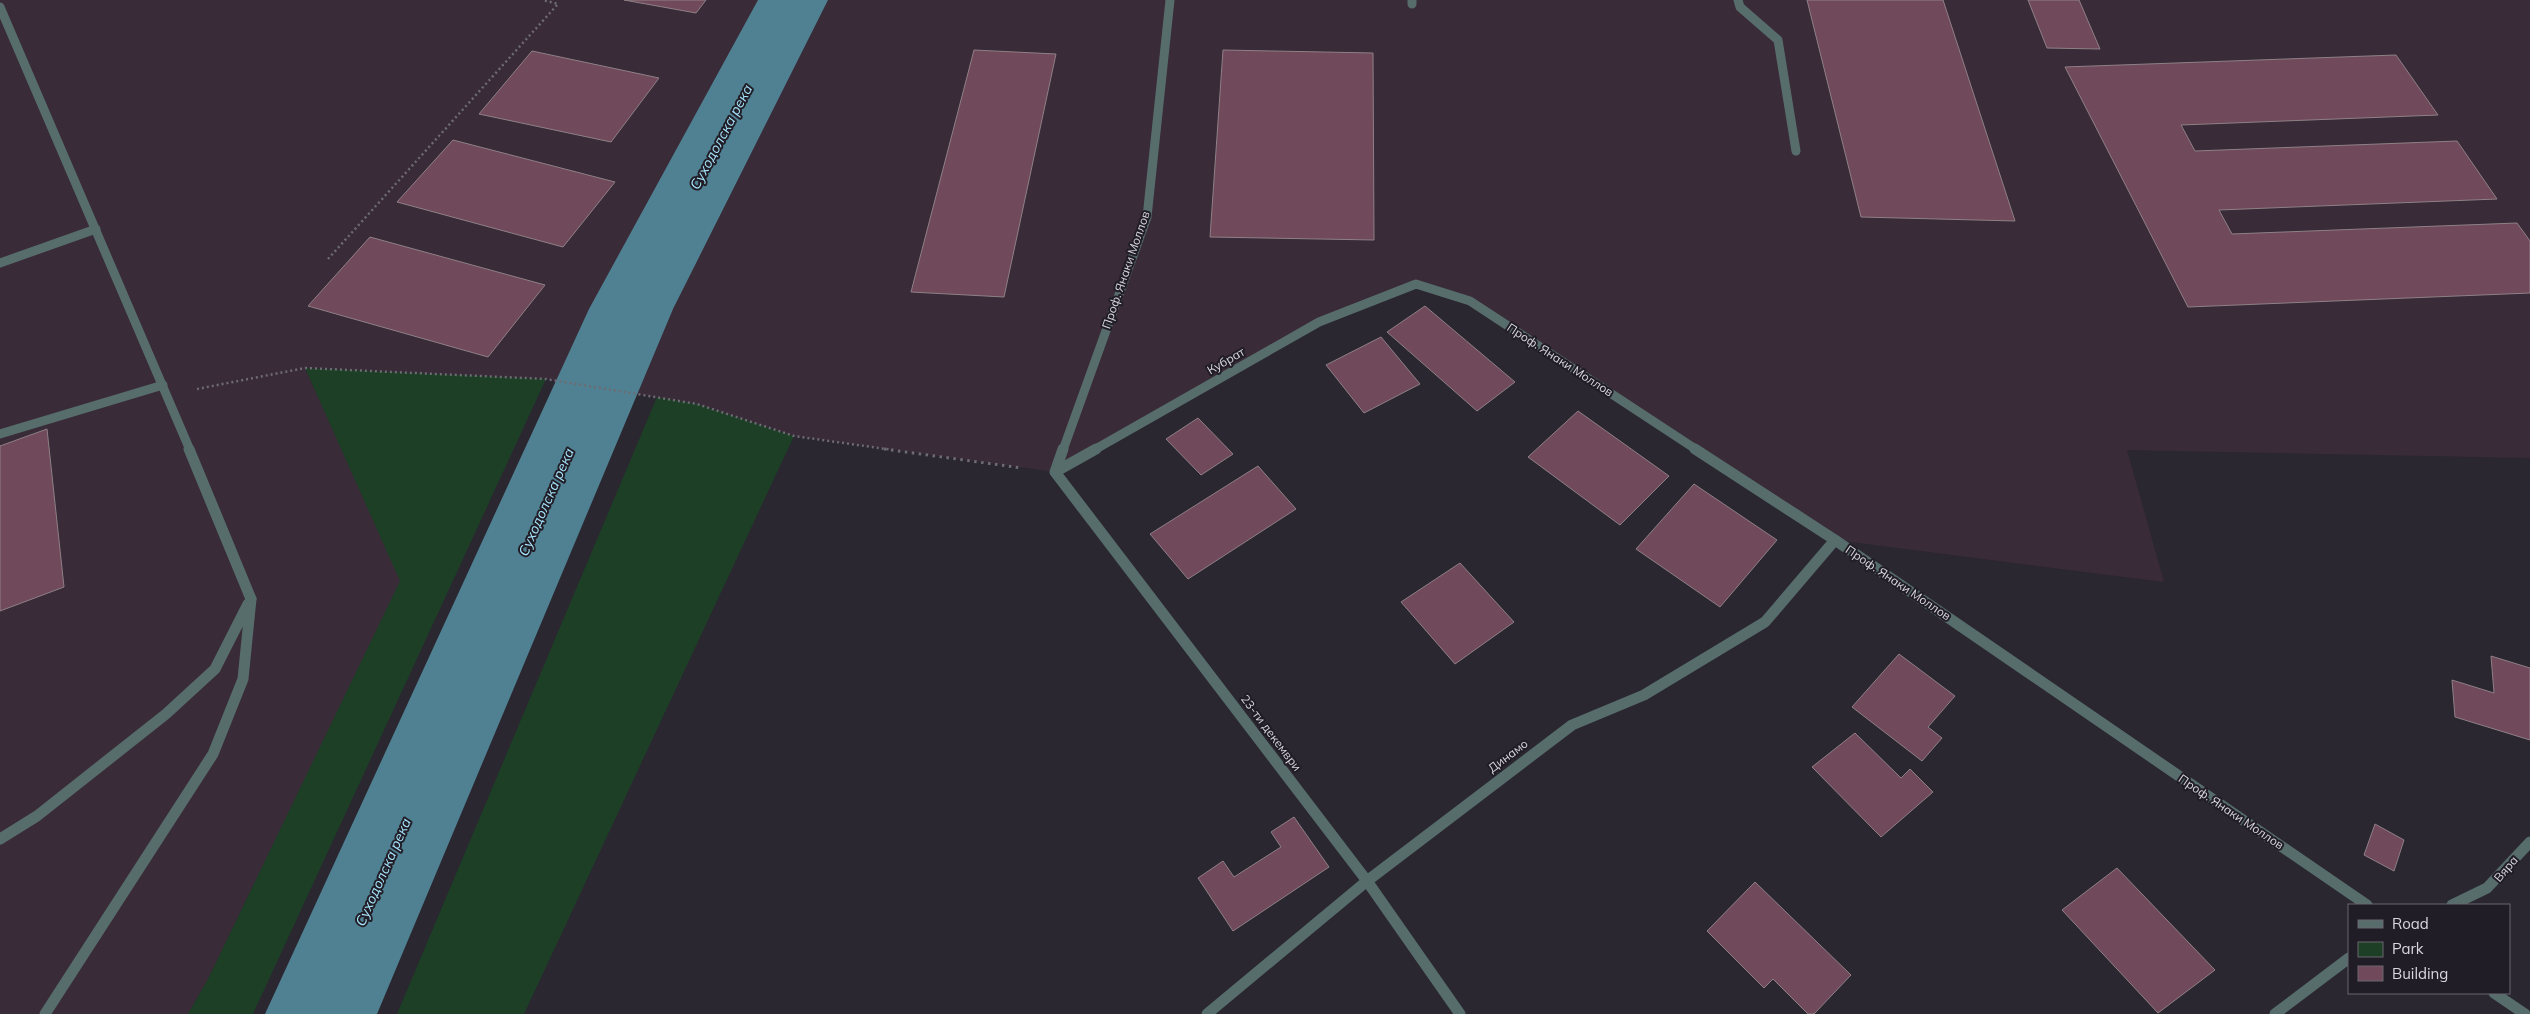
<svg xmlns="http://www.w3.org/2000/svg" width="2530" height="1014" viewBox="0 0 2530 1014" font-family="Mulish,sans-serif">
	<rect width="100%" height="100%" fill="#2a2731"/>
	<!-- industrial -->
	<path fill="#392b38" d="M0,0H2530V458L2127,450L2164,582L1835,540L1470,301L1416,284L1319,322L1055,472L794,436L697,404L546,379L305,368L401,581L208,979L188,1014H0Z"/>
	<!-- green -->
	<path fill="#1d3f26" d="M305,368L546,379L253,1014H188L208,979L400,581Z
		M657,397L697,404L794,436L524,1014H397Z"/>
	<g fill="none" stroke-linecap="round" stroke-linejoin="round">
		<!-- river -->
		<path fill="#508192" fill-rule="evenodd" d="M758,0H828L673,309L377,1014H265L589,309Z"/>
	</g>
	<!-- building -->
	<path fill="#70495a" stroke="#8f8086" d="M624,0H706L696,13Z
		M1807,0H1943L2015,221L1861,217Z
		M2028,0H2079L2100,49L2047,48Z
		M974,50L1056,54L1004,297L911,292Z
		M1223,50L1373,53L1374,240L1210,237Z
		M532,51L659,78L611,142L479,114Z
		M2396,55L2438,115L2181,125L2195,151L2457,141L2497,199L2219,210L2232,234L2517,223L2530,241V293L2188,307L2065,67Z
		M453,140L615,182L563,247L397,202Z
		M370,237L545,285L488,357L308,306Z
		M1425,306L1515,382L1477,411L1387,332Z
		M1381,337L1420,384L1364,413L1326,365Z
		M1578,411L1669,476L1620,525L1528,457Z
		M1198,418L1233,454L1201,475L1166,439Z
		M47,429L64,587L0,611V446Z
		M1258,466L1296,509L1188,579L1150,534Z
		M1694,484L1777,540L1720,607L1636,549Z
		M1460,563L1514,622L1455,664L1401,602Z
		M1899,654L1955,696L1928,727L1942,738L1922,761L1852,707Z
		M2491,656L2530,668V740L2455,717L2452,680L2494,693Z
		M1855,733L1901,778L1910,769L1933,792L1881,837L1812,767Z
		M1294,817L1329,867L1233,931L1198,878L1223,861L1234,877L1281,847L1271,832Z
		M2375,824L2404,840L2394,871L2364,855Z
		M2117,868L2215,970L2158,1013L2062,910Z
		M1755,882L1851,975L1814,1014H1808L1773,979L1764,988L1707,931Z"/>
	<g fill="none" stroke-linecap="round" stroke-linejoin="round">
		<!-- path-far1 -->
		<path stroke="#6d6b73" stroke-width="2.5" stroke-dasharray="2 3" stroke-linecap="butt" d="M328,259L558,4L543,0
			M197,389L305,368L546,379L697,404L794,436L893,450"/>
		<!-- path -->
		<path stroke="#6d6b73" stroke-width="3" stroke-dasharray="2.5 4.5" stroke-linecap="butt" d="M884,449L1022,468"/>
		<!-- lane-far1 -->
		<path stroke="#576d6c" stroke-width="9" d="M1412,0V4
			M1738,0L1740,7L1778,40L1796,151
			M0,263L96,229
			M0,434L163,385"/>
		<!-- lane -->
		<path stroke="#576d6c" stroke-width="11" d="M0,839L37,816L166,714L215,669L248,604
			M45,1014L213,754L243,679L251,599"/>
		<!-- street-far1 -->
		<path stroke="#576d6c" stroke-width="9" d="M0,7L190,450
			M1063,450L1147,217L1170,0
			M1094,450L1319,322L1416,284L1470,301L1697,450"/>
		<!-- street -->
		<path stroke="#576d6c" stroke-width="11" d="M189,449L251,599
			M1695,449L1835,540L2367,905
			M1055,472L1096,449
			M1055,472L1367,881L1460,1014
			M1055,472L1063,449
			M2452,905L2487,888L2530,842
			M2494,993L2525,1014
			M1207,1014L1367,881L1572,725L1644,695L1765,622L1835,540
			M2275,1014L2349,958"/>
	</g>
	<g text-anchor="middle" stroke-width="4" stroke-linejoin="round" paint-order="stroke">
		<!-- street labels -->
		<g font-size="12" fill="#d9d7de" stroke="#211d27">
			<text transform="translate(1126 270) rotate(-71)" y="4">Проф. Янаки Моллов</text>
			<text transform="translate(1560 360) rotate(33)" y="4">Проф. Янаки Моллов</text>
			<text transform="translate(1226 361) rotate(-30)" y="4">Кубрат</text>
			<text transform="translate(1898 583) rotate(34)" y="4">Проф. Янаки Моллов</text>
			<text transform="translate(1271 733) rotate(53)" y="4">23-ти декември</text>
			<text transform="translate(1508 756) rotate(-37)" y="4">Динамо</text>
			<text transform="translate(2231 812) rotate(34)" y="4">Проф. Янаки Моллов</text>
			<text transform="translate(2506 869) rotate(-49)" y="4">Вяра</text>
		</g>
		<!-- water labels -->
		<g font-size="14" font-style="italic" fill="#a6e6fd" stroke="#211d27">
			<text transform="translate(721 137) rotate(-62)" y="5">Суходолска река</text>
			<text transform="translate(546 502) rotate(-66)" y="5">Суходолска река</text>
			<text transform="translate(383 872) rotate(-66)" y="5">Суходолска река</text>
		</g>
	</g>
	<!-- legend -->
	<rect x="2348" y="904" width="162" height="90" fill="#211d27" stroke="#6b6770"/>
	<rect x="2358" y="920" width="25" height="8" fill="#576d6c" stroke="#6b6770"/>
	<text x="2392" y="929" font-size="15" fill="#d9d7de">Road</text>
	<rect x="2358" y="942" width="25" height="15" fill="#1d3f26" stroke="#6b6770"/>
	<text x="2392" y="954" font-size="15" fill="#d9d7de">Park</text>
	<rect x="2358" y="966" width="25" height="15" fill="#70495a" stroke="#6b6770"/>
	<text x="2392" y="979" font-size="15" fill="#d9d7de">Building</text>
</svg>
